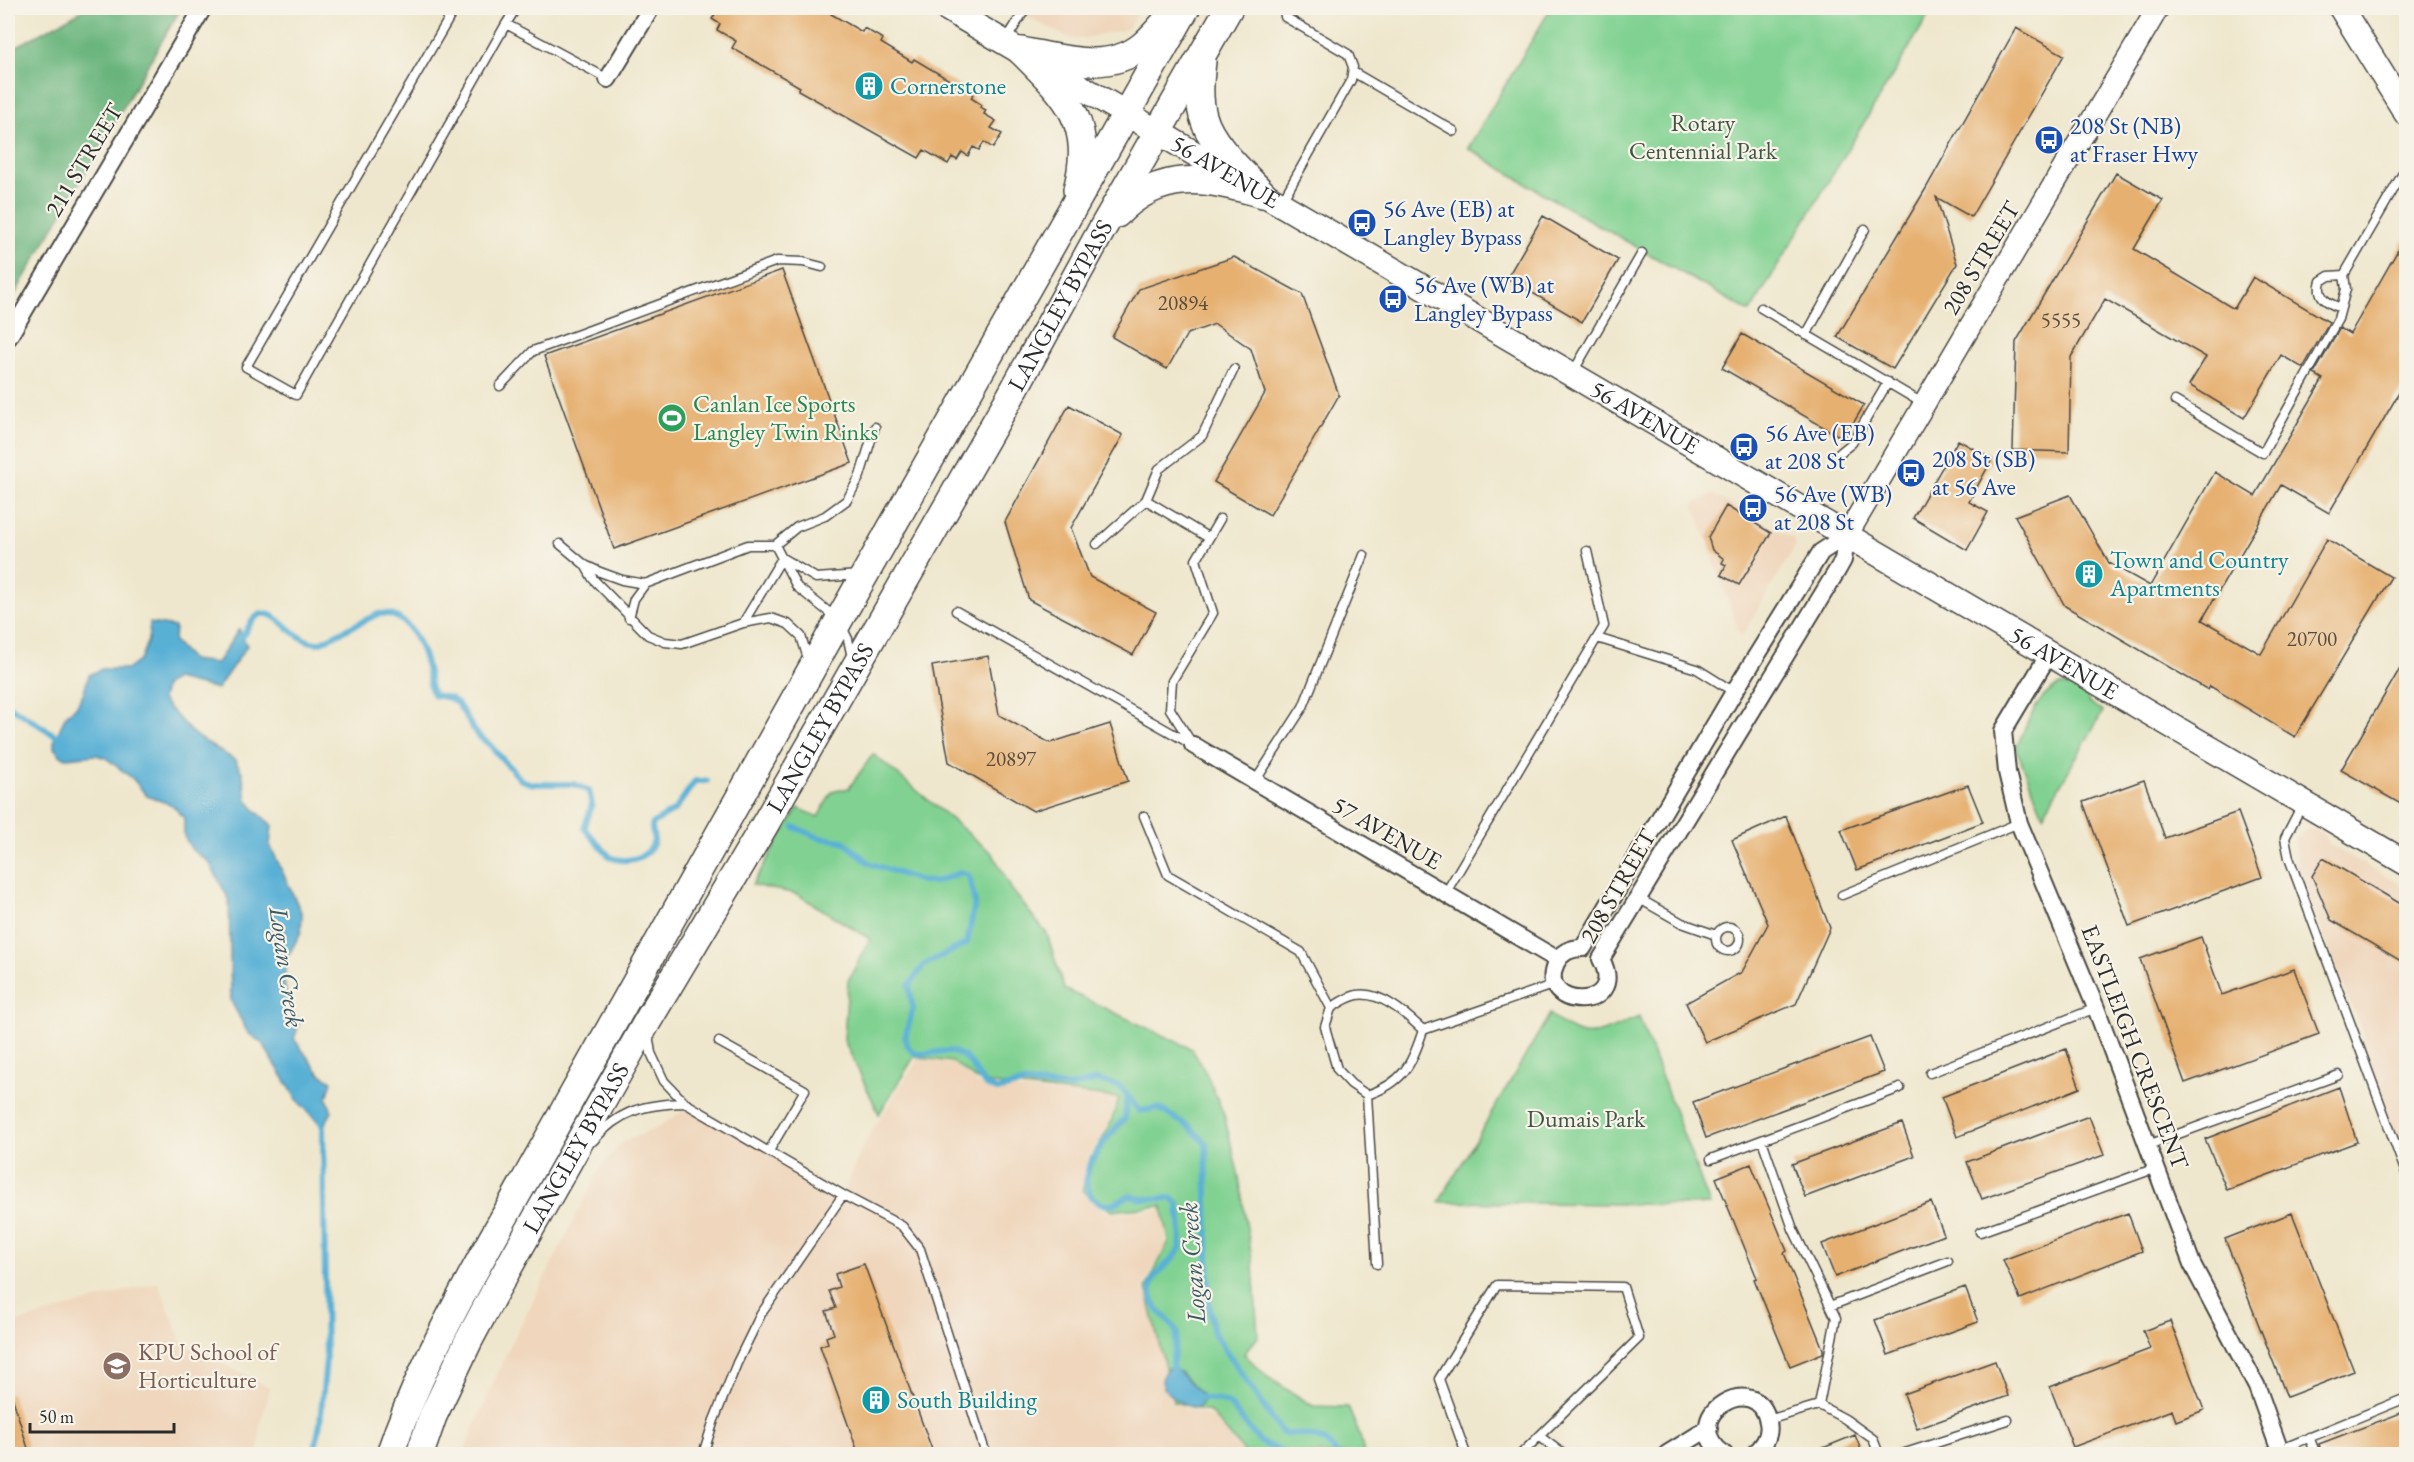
<svg xmlns="http://www.w3.org/2000/svg" width="2414" height="1462" viewBox="0 0 2414 1462" font-family="'EB Garamond',serif">
	<rect width="100%" height="100%" fill="#f7f3e8"/>
	<filter id="ink" filterUnits="userSpaceOnUse"><feTurbulence type="fractalNoise" baseFrequency=".0167" numOctaves="2"/><feDisplacementMap in="SourceGraphic" scale="12" xChannelSelector="R" yChannelSelector="G"/><feConvolveMatrix kernelMatrix="1 2 1 2 8 2 1 2 1" color-interpolation-filters="sRGB"/></filter>
	<filter id="wash" filterUnits="userSpaceOnUse"><feTurbulence type="fractalNoise" baseFrequency=".008" numOctaves="4" result="noise"/><feDisplacementMap in="SourceGraphic" scale="24" xChannelSelector="R" yChannelSelector="G"/><feGaussianBlur stdDeviation="1.35" result="paint"/><feColorMatrix in="noise" values="0 0 0 0 0 0 0 0 0 0 0 0 0 0 0 0 0 1.4 0 .05"/><feComposite in="paint" operator="in"/></filter>
	<g filter="url(#wash)">
		<rect width="100%" height="100%" fill="#efe7cd"/>
		<!-- built -->
		<path fill="#efd6bc" d="M1010,8H1140L1128,29L1073,40Z
			M1712,494L1794,539L1796,545L1741,637L1694,504Z
			M2306,830H2316L2325,835L2329,844L2406,888V1172L2358,1044L2365,1040L2297,867L2295,844L2297,836Z
			M918,1059L952,1064L981,1086L1116,1099L1106,1129L1088,1157L1080,1192L1109,1214L1162,1210L1166,1244L1143,1287L1156,1326L1170,1403L1213,1418L1244,1454H463L504,1358L601,1167L623,1142L653,1130L691,1106L843,1194L864,1144Z
			M158,1282L182,1343L270,1388L260,1425L259,1454H8V1325Z"/>
		<!-- green -->
		<path fill="#81d292" stroke="#567e5e" stroke-width="1.5" d="M1551,8H1933L1750,312L1535,189L1468,148Z
			M2061,685L2076,688L2086,694L2090,704L2103,711L2043,815L2016,748C2027,725 2035,695 2061,685Z
			M873,754L993,854L1012,890L1047,934L1064,989L1192,1049L1207,1075L1224,1115L1239,1177L1253,1266L1258,1337L1244,1354L1269,1378L1313,1406L1348,1407L1360,1436L1364,1454H1246L1210,1412L1173,1402L1146,1288L1169,1241L1162,1206L1112,1211L1082,1191L1090,1159L1109,1128L1119,1098L994,1084L977,1080L952,1062L914,1057L879,1114L844,1040L848,981L870,939L797,894L752,885L798,808L818,817L832,792L849,788Z
			M1550,1014C1585,1047 1599,1034 1639,1017L1710,1205L1439,1202Z"/>
		<!-- forest -->
		<path fill="#68b47c" stroke="#4a7054" stroke-width="1.5" d="M87,8H181L8,306V51Z"/>
		<!-- water -->
		<path fill="#58b0d5" stroke="#426e80" stroke-width="1.5" d="M150,623L175,627L174,641L192,660L217,663L239,629L247,646L217,689L175,679L165,686L162,700L193,734L235,760L242,772L247,800L255,810L272,825L270,845L302,914L301,932L287,958L284,982L288,1002L299,1024L294,1039L320,1074L332,1081L327,1098L332,1112L323,1127L298,1101L262,1043L248,1033L231,1001L229,900L209,862L192,850L184,836V818L172,805L147,796L133,779L106,758L96,755L67,758L61,756L54,748V742L66,715L76,707L83,694L89,675L102,669H128L140,660L148,640Z
			M1168,1368L1180,1372L1201,1394L1204,1398L1199,1407C1181,1407 1149,1387 1168,1368Z"/>
		<g fill="none" stroke-linecap="round" stroke-linejoin="round">
			<!-- stream -->
			<path stroke="#58b0d5" stroke-width="6" d="M239,643C244,635 248,625 254,619C273,599 290,643 319,643L378,614C411,610 424,652 429,677C430,684 430,689 434,695L450,698L458,704L477,735L489,744L521,780L533,784H574L589,791L592,805L584,828L610,857C625,864 649,859 654,841L652,827L653,823L675,810L695,781H707
				M8,705L56,736L64,735
				M794,827L820,838L843,841L869,863L921,881L935,882L962,872L969,876L975,903L967,943L924,965L909,986L913,1008L905,1038C911,1067 937,1047 953,1052C981,1060 970,1081 997,1090L1024,1083L1070,1087L1098,1080L1121,1087L1127,1095L1125,1118L1103,1143L1089,1166L1086,1181L1091,1197L1102,1204L1111,1205L1129,1196L1143,1199L1171,1198L1178,1204C1179,1217 1183,1235 1180,1247C1176,1264 1143,1273 1152,1299C1157,1315 1171,1319 1177,1333L1172,1365L1175,1375
				M1128,1096L1139,1111L1158,1108L1188,1126L1206,1143L1209,1304L1214,1333L1282,1433C1301,1434 1327,1435 1336,1454
				M1196,1397L1219,1400L1229,1404L1260,1442L1287,1454
				M314,1454L320,1423L326,1359L323,1127L320,1120"/>
		</g>
		<g id="blocks">
			<!-- building -->
			<path fill="#e6b071" d="M719,8H835L831,14L862,32L864,28L883,39L881,43L912,62L914,59L973,94L971,98L982,105L980,107L986,110L984,114L996,121L991,128L1002,134L993,148L984,142L979,150L973,147L968,156L962,152L957,160L952,157L948,164L924,150L919,158L798,90L800,87L732,48L736,41L717,30L720,24L712,19Z
				M2016,28L2064,55L1971,217L1936,197L1957,264L1893,369L1837,337L1925,190Z
				M2116,173L2163,200L2134,249L2234,309L2253,277L2329,322L2303,368L2281,355L2244,418L2189,385L2206,357L2105,299L2071,357L2069,452L2013,450L2016,342Z
				M1543,216L1618,260L1582,322L1507,278Z
				M2406,236V381L2329,513L2281,485L2202,620L2261,654L2327,539L2391,577L2295,737L2210,686L2208,690L2065,606L2015,516L2070,495L2109,563L2150,586L2215,472L2255,496L2323,379L2314,374L2340,328L2350,334Z
				M1234,257L1302,294L1339,395L1270,515L1214,482L1265,393L1251,349L1215,324L1187,334L1167,369L1112,337L1139,289Z
				M782,270L852,463L614,549L544,356Z
				M1742,334L1864,405L1844,439L1722,368Z
				M1069,405L1123,435L1071,528L1090,577L1156,612L1133,655L1029,600L1005,522Z
				M1958,440L1992,459L1969,502L1988,512L1967,550L1913,518Z
				M1726,506L1771,533L1739,585L1721,575L1726,565L1722,563L1724,559L1712,550L1708,537Z
				M988,656L999,715L1050,743L1110,724L1128,781L1033,811L949,762L932,666Z
				M2406,658V807L2341,770Z
				M2144,780L2165,838L2238,812L2262,877L2129,926L2083,802Z
				M1968,785L1983,822L1857,870L1841,830Z
				M1786,816L1830,928L1796,1004L1705,1042L1686,1003L1742,972L1768,924L1732,840Z
				M2323,858L2406,907V964L2331,920L2312,876Z
				M2201,937L2222,995L2294,969L2319,1034L2185,1083L2140,959Z
				M1870,1037L1884,1072L1706,1138L1693,1102Z
				M2066,1049L2080,1088L1957,1137L1942,1097Z
				M2339,1087L2357,1142L2227,1190L2205,1139Z
				M2089,1116L2104,1155L1982,1199L1967,1162Z
				M1902,1123L1914,1156L1805,1197L1792,1164Z
				M1751,1164L1787,1251L1784,1253L1823,1349V1353L1790,1366L1754,1279L1757,1278L1716,1178Z
				M1931,1202L1944,1235L1835,1277L1822,1244Z
				M2128,1213L2142,1251L2020,1299L2003,1260Z
				M2292,1213L2354,1371L2287,1397L2225,1239Z
				M864,1264L934,1455H859L820,1346L828,1343L826,1337L834,1334L826,1311L836,1308L829,1291L839,1287L835,1274Z
				M1965,1287L1978,1322L1888,1355L1875,1320Z
				M2170,1321L2204,1410L2176,1421L2172,1410L2073,1447L2050,1387L2150,1349L2143,1331Z
				M1995,1361L2008,1396L1917,1429L1904,1394Z
				M11,1393L30,1455H8V1394Z
				M2406,1411V1455H2322L2319,1444Z
				M1855,1435L1863,1455H1808V1454Z"/>
		</g>
	</g>
	<g filter="url(#ink)">
		<use href="#blocks" fill-opacity="0" stroke="#484743" stroke-width="1.5"/>
		<g fill="none" stroke-linecap="round" stroke-linejoin="round">
			<!-- service casing -->
			<g stroke="#484743" stroke-width="11">
				<path id="service" d="M455,8L246,367L296,395L506,24
					M516,8L506,24L608,79
					M1006,40L1026,8
					M1353,72L1454,131
					M1281,203L1351,80L1353,67L1348,54L1285,17L1284,8
					M1761,308L1924,404
					M2341,308C2327,303 2316,297 2321,281L2329,276L2344,275
					M1806,335L1865,229
					M1573,372L1642,253
					M500,386L533,351L777,261L803,262L822,267
					M2175,401L2263,453L2338,319L2346,289L2344,275L2406,168
					M2406,436L2405,447L2406,451
					M1836,456L1852,443L1888,382
					M1146,500L1159,469L1202,436L1234,369
					M560,544L585,565L600,572L622,580L645,584L748,545H775L797,527L825,516L847,500L860,476L875,427
					M1097,544L1146,500L1209,538
					M775,545L797,587L835,617
					M585,565L593,579L648,635L665,642L682,644L743,623L771,618L788,624L801,636L809,662
					M956,611L1193,745
					M629,618L634,599L645,584
					M743,623L782,558L816,578L859,575
					M842,627L848,639L852,658
					M1597,638L1697,669L1734,692
					M1191,742L1170,709L1172,681L1213,613L1196,560L1220,519
					M1254,783L1303,707L1364,555
					M2303,803L2285,838L2289,858L2406,1173
					M1144,816L1168,875L1301,952L1331,1008C1339,1003 1347,997 1357,995C1381,991 1407,1015 1423,1030
					M1445,894L1604,626L1587,551
					M1842,895L2019,823
					M1638,898L1682,923L1716,935
					M1716 939a12 12 0 1 1 24 0a12 12 0 1 1-24 0Z
					M1331,1008L1325,1027L1337,1069L1351,1084L1367,1095C1403,1083 1412,1065 1423,1030
					M1423,1030L1555,984
					M648,1034L651,1053L664,1081L685,1103L843,1195L761,1314L737,1363L714,1420L703,1454
					M719,1042L805,1090L769,1151
					M1930,1073L2096,1008
					M1367,1095L1377,1264
					M1762,1140L1793,1229L1836,1318L1819,1405
					M593,1141C619,1110 646,1104 685,1103
					M2148,1145L2339,1075
					M1711,1159L1900,1088
					M843,1195L902,1226L920,1249L986,1454
					M1980,1232L2156,1168
					M1830,1306L1948,1261
					M1768,1420L1819,1405L1845,1419L1873,1439L1879,1454
					M1539,1436L1563,1454
					M2309,1437L2316,1454
					M2279,1450L2406,1398
					M1466,1454L1439,1379L1497,1285L1623,1287L1639,1338L1521,1454
					M1902,1454L2008,1420"/>
			</g>
			<!-- minor casing -->
			<g stroke="#484743" stroke-width="20">
				<path id="minor" d="M608,79L651,8
					M8,338L203,8
					M1847,535L1843,560L1838,569L1601,959C1630,1013 1534,1011 1556,963C1561,952 1571,948 1583,948L1734,692L1821,552Z
					M2049,654L2003,731L2007,772L2019,823L2096,1008L2192,1264L2257,1387L2281,1454
					M1193,745L1558,960
					M1667,1454L1709,1428
					M1724,1454C1673,1417 1758,1367 1768,1422C1771,1436 1764,1446 1754,1454"/>
			</g>
			<!-- tertiary casing -->
			<g stroke="#484743" stroke-width="24">
				<path id="tertiary" d="M1847,535L2158,8"/>
			</g>
			<!-- secondary casing -->
			<g stroke="#484743" stroke-width="27">
				<g id="secondary">
					<path id="s1" d="M946,8L2406,863"/>
					<path d="M2341,8L2406,113"/>
				</g>
			</g>
			<!-- primary casing -->
			<g stroke="#484743" stroke-width="30">
				<g id="primary">
					<path d="M1021,51C1066,96 1095,121 1077,190"/>
					<path d="M1021,51C1060,58 1108,74 1142,46C1152,38 1160,28 1168,19"/>
					<path d="M1202,61C1200,79 1198,98 1203,116C1210,144 1243,173 1262,193"/>
					<path d="M1117,214C1161,168 1208,178 1263,194"/>
					<path d="M390,1454C413,1386 447,1321 482,1257L839,620L1186,8"/>
					<path id="s2" d="M420,1454L433,1416L468,1342L494,1293L647,1022L764,826L1010,397L1101,231L1229,8"/>
				</g>
			</g>
			<!-- service -->
			<use href="#service" stroke="#fff" stroke-width="8"/>
			<!-- minor -->
			<use href="#minor" stroke="#fff" stroke-width="16"/>
			<!-- tertiary -->
			<use href="#tertiary" stroke="#fff" stroke-width="21"/>
			<!-- secondary -->
			<use href="#secondary" stroke="#fff" stroke-width="24"/>
			<!-- primary -->
			<use href="#primary" stroke="#fff" stroke-width="27"/>
		</g>
	</g>
	<!-- icons -->
	<defs>
		<g id="building-disc" transform="scale(1.5)"><circle r="9.5" fill="#0f9aa8" stroke="#f7f3e8"/><path d="M-4-6H4V6H1V3H-1V6H-4ZM-2.5-4.3h1.7v1.8h-1.7ZM.8-4.3h1.7v1.8H.8ZM-2.5-1h1.7V.8h-1.7ZM.8-1h1.7V.8H.8Z" fill="#fff"/></g>
		<g id="bus-disc" transform="scale(1.5)"><circle r="9.5" fill="#1a4fb4" stroke="#f7f3e8"/><path d="M-5-6H5V4H4V6H2V4H-2V6H-4V4H-5ZM-3.5-4V0h7V-4ZM-3.5 1.2v1.5H-2V1.2ZM2 1.2v1.5H3.5V1.2Z" fill="#fff"/></g>
		<g id="stadium-disc" transform="scale(1.5)"><circle r="9.5" fill="#2e9e5b" stroke="#f7f3e8"/><path d="M0-5a6.5 5 0 1 0 0 10a6.5 5 0 1 0 0-10ZM-3.5-1.8h7v3.6h-7Z" fill="#fff"/></g>
		<g id="university-disc" transform="scale(1.5)"><circle r="9.5" fill="#8d6e63" stroke="#f7f3e8"/><path d="M0-5L7-2L0 1L-7-2ZM-4 1L0 2.5L4 1V4Q0 6-4 4Z" fill="#fff"/></g>
	</defs>
	<g fill-rule="evenodd">
		<use href="#building-disc" x="869" y="86"/>
		<use href="#bus-disc" x="2049" y="140"/>
		<use href="#bus-disc" x="1362" y="223"/>
		<use href="#bus-disc" x="1393" y="299"/>
		<use href="#stadium-disc" x="672" y="418"/>
		<use href="#bus-disc" x="1744" y="447"/>
		<use href="#bus-disc" x="1911" y="473"/>
		<use href="#bus-disc" x="1753" y="508"/>
		<use href="#building-disc" x="2089" y="574"/>
		<use href="#university-disc" x="117" y="1366"/>
		<use href="#building-disc" x="876" y="1400"/>
	</g>
	<g text-anchor="middle" stroke-width="4.5" stroke-linejoin="round" paint-order="stroke">
		<!-- number labels -->
		<g font-size="21" fill="#5a4c3c">
			<text x="1183" y="310">20894</text>
			<text x="2061" y="327">5555</text>
			<text x="2312" y="646">20700</text>
			<text x="1011" y="766">20897</text>
		</g>
		<!-- culture labels -->
		<g font-size="24" fill="#0d838f" stroke="#f7f3e8" text-anchor="start">
			<text x="890" y="94">Cornerstone</text>
			<text x="2110" y="568">Town and Country<tspan x="2110" dy="28">Apartments</tspan></text>
			<text x="897" y="1408">South Building</text>
		</g>
		<!-- park labels -->
		<g font-size="24" fill="#405545" stroke="#f7f3e8">
			<text x="1703" y="131">Rotary<tspan x="1703" dy="28">Centennial Park</tspan></text>
			<text x="1586" y="1127">Dumais Park</text>
		</g>
		<!-- transit labels -->
		<g font-size="24" fill="#164399" stroke="#f7f3e8" text-anchor="start">
			<text x="2070" y="134">208 St (NB)<tspan x="2070" dy="28">at Fraser Hwy</tspan></text>
			<text x="1383" y="217">56 Ave (EB) at<tspan x="1383" dy="28">Langley Bypass</tspan></text>
			<text x="1414" y="293">56 Ave (WB) at<tspan x="1414" dy="28">Langley Bypass</tspan></text>
			<text x="1765" y="441">56 Ave (EB)<tspan x="1765" dy="28">at 208 St</tspan></text>
			<text x="1932" y="467">208 St (SB)<tspan x="1932" dy="28">at 56 Ave</tspan></text>
			<text x="1774" y="502">56 Ave (WB)<tspan x="1774" dy="28">at 208 St</tspan></text>
		</g>
		<!-- street labels -->
		<g font-size="24" fill="#2b2b2b" stroke="#f7f3e8">
			<text transform="translate(84 160) rotate(-59)" y="8">211 STREET</text>
			<text dy="8" stroke="none"><textPath href="#s1" startOffset="324">56 AVENUE</textPath></text>
			<text transform="translate(1981 258) rotate(-59)" y="8">208 STREET</text>
			<text dy="8" stroke="none"><textPath href="#s2" startOffset="1316">LANGLEY BYPASS</textPath></text>
			<text dy="8" stroke="none"><textPath href="#s1" startOffset="810">56 AVENUE</textPath></text>
			<text dy="8" stroke="none"><textPath href="#s1" startOffset="1296">56 AVENUE</textPath></text>
			<text dy="8" stroke="none"><textPath href="#s2" startOffset="830">LANGLEY BYPASS</textPath></text>
			<text transform="translate(1387 833) rotate(30)" y="8">57 AVENUE</text>
			<text transform="translate(1618 886) rotate(-60)" y="8">208 STREET</text>
			<text transform="translate(2135 1047) rotate(69)" y="8">EASTLEIGH CRESCENT</text>
			<text dy="8" stroke="none"><textPath href="#s2" startOffset="344">LANGLEY BYPASS</textPath></text>
		</g>
		<!-- leisure labels -->
		<g font-size="24" fill="#27864d" stroke="#f7f3e8" text-anchor="start">
			<text x="693" y="412">Canlan Ice Sports<tspan x="693" dy="28">Langley Twin Rinks</tspan></text>
		</g>
		<!-- education labels -->
		<g font-size="24" fill="#785e54" stroke="#f7f3e8" text-anchor="start">
			<text x="138" y="1360">KPU School of<tspan x="138" dy="28">Horticulture</tspan></text>
		</g>
		<!-- water labels -->
		<g font-size="26" font-style="italic" fill="#3b5a66" stroke="#f7f3e8">
			<text transform="translate(287 967) rotate(82)" y="9">Logan Creek</text>
			<text transform="translate(1192 1263) rotate(-94)" y="9">Logan Creek</text>
		</g>
	</g>
	<!-- margin -->
	<rect width="2414" height="1462" fill="none" stroke="#f7f3e8" stroke-width="30"/>
	<!-- scale -->
	<path d="M30 1423v9h144v-9" fill="none" stroke="#2b2b2b" stroke-width="3"/>
	<text x="39" y="1423" font-size="18" fill="#2b2b2b" stroke="#f7f3e8" stroke-width="4.5" paint-order="stroke">50 m</text>
</svg>
